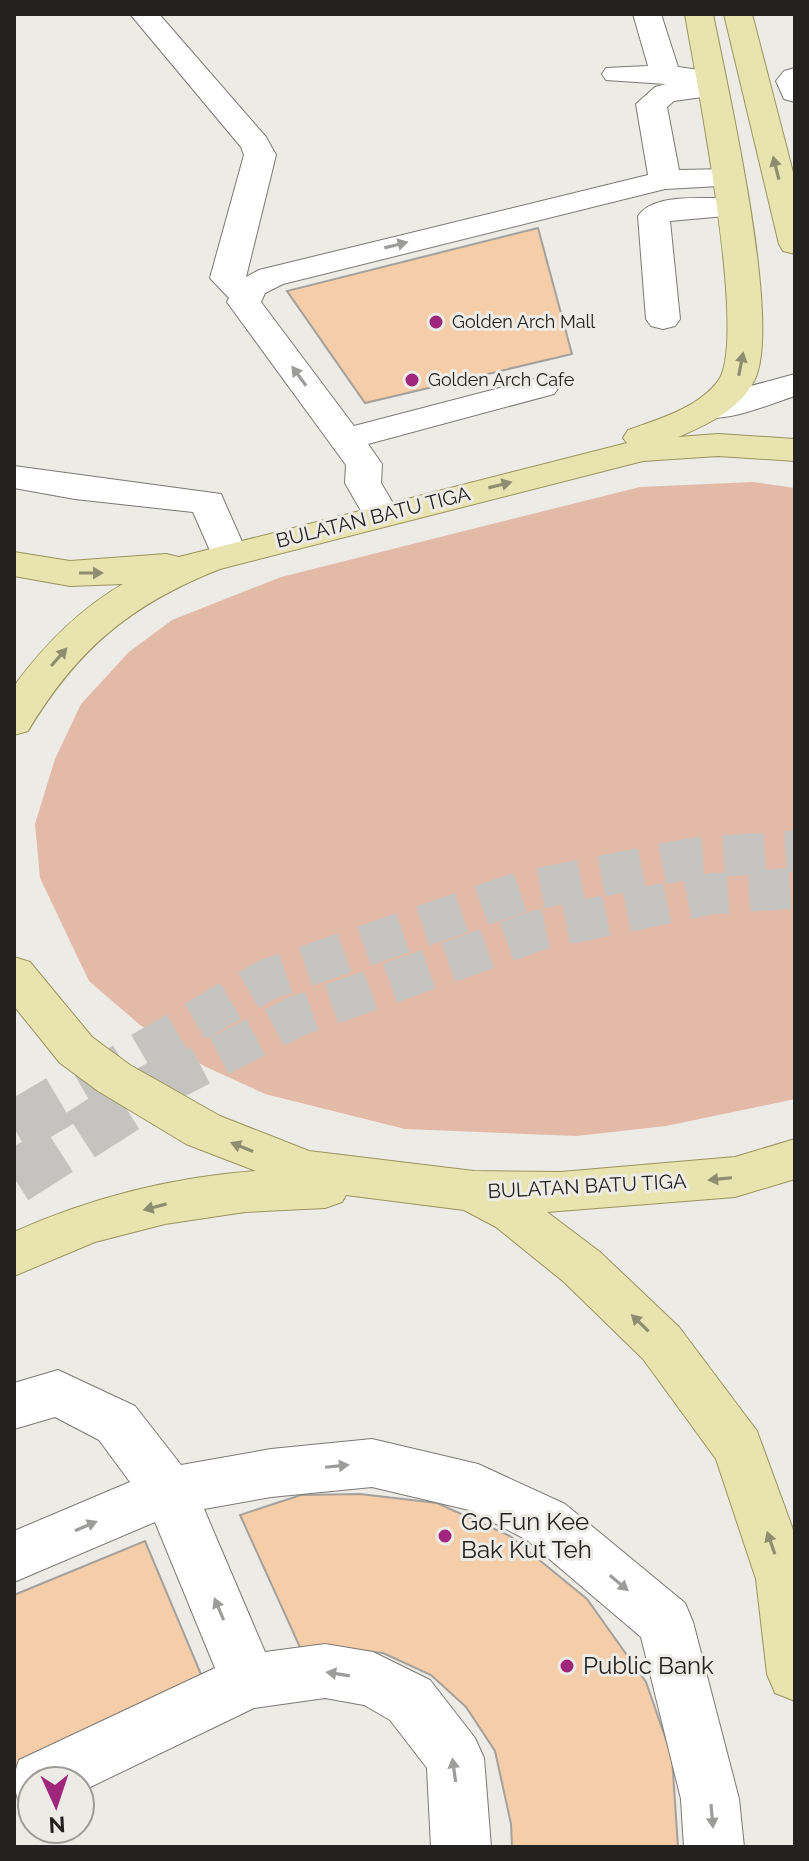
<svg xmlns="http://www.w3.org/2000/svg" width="809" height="1861" viewBox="0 0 809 1861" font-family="Raleway,sans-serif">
	<rect width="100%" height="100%" fill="#edebe6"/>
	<!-- green -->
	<path fill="#e3b9a8" d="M753,482L795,488V1099L666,1126L577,1136L405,1129L265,1094L204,1066L140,1025L89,981L40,878L35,824L55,759L81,704L129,652L172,620L281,577L640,487Z"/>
	<!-- building -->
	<path fill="#f5cda8" stroke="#a4a19d" stroke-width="2" d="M538,228L572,354L365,403L287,291Z
		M360,1494L437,1503L510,1536L587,1599L646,1682L672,1757L678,1847H512L511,1824L495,1751L466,1707L431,1675L383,1653L343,1649L303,1654L240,1515L301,1495Z
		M145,1541L211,1698L14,1785V1595Z"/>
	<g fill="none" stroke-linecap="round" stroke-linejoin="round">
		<!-- major-tunnel-far1 -->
		<path stroke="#c5c3bf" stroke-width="41" stroke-dasharray="41 21" stroke-linecap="butt" d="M88,1084L266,980L521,892L694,858L795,851
			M164,1084L295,1017L542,929L710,894L795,888"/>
		<!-- major-tunnel -->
		<path stroke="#c5c3bf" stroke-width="53" stroke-dasharray="53 26" stroke-linecap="butt" d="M14,1128L92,1082
			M14,1178L140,1097L168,1082"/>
		<!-- minor casing -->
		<g stroke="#7b7975" stroke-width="2">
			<path id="minor" d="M130,14H159L266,137L276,155L246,277L259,270L648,175L636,104L655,87L666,84L606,80L602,74L606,68L648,66L633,14H661L678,67L721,73L725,79L723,82L727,88L723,94L674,101L667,107L679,170L727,169L738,171L743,178L738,185L665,189L283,284L265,293L261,302L354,426L542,377L554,380L559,387L554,394L368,444L382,464L381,483L400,515L394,523L381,527L368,523L345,483L346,465L232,309L227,302L229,298L210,278L244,155L241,147Z
				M795,68V102L784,99L776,81L784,71Z
				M725,198L736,201L741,208L736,215L670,221L680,319L675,326L663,329L651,326L646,319L638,216C654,193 700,199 725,198Z
				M795,374V396C766,405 729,423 699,416L693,408L699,400Z
				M14,466L221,494L247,553L241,562L228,565L215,562L193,512L75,499L14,488Z
				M58,1370L135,1406L181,1465L271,1449L372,1439L478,1464L565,1504L685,1603L693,1622L739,1799L744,1847H684L681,1799L641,1637L527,1540L469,1510L372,1487L271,1497L204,1509L265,1652L325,1644L373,1652L430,1680L475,1738L484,1758L491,1847H431L427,1768L390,1720L364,1705L325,1698L254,1708L80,1792V1781H32V1807L19,1802C13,1786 13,1776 19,1760L215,1668L155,1522L14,1582V1531L130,1482L99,1440L55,1417L14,1429V1383Z"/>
		</g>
		<!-- major casing -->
		<g stroke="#99945c" stroke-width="2">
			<path id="major" d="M685,14H713C727,85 782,322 755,379C741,409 707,425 678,437L718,434L795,439V461L718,456L643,461L220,569C131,604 77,649 28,731L14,735V687L17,682C47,642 80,609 123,584L70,586L14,576V552L70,561L166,554L179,557L627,443L623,438L628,430C659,419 698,408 718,381C749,340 695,75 685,14Z
				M724,14H752L795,180V254L783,251L779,244Z
				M14,957L30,962L92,1037L130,1065L220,1116L309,1151L474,1171L561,1172L735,1157L795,1139V1179L735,1197L547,1212L600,1252L679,1327L757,1431L795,1535V1701L775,1693L767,1674L756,1579L716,1459L643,1359L564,1282L496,1227L464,1210L346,1195L342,1202L325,1208L245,1212L165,1224L95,1242L14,1276V1232C90,1198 173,1177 256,1171L186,1144L98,1091L60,1063L14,1006Z"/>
		</g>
		<!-- minor -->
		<use href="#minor" fill="#fff" fill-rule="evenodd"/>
		<!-- major -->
		<use href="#major" fill="#e8e4b0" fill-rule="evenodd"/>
	</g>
	<!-- one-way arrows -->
	<defs><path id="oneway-solid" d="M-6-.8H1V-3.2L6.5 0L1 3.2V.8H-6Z" transform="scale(2)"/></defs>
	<g fill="#8f8d70">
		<use href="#oneway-solid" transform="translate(776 168) rotate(-104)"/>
		<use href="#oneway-solid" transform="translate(741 364) rotate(-79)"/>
		<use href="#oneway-solid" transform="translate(500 485) rotate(-14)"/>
		<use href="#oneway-solid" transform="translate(91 573)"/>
		<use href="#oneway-solid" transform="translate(59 657) rotate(-49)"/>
		<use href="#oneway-solid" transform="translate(242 1147) rotate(-158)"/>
		<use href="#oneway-solid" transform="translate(720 1179) rotate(174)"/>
		<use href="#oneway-solid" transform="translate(155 1207) rotate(165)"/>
		<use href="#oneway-solid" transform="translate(640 1323) rotate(-136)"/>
		<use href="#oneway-solid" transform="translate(771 1543) rotate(-109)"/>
	</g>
	<g fill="#9c9c9b">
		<use href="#oneway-solid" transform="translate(396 245) rotate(-14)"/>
		<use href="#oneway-solid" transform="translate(299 376) rotate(-126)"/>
		<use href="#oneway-solid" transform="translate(337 1466) rotate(-6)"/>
		<use href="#oneway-solid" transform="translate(86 1526) rotate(-23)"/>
		<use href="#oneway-solid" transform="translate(619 1583) rotate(40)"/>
		<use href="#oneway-solid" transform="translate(219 1609) rotate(-113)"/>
		<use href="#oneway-solid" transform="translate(338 1674) rotate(-171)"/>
		<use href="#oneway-solid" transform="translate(454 1770) rotate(-98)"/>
		<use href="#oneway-solid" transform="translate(712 1816) rotate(85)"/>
	</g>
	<!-- markers -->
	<g fill="#a0267c" stroke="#edebe6" stroke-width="3">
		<circle cx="436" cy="322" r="8"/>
		<circle cx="412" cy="380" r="8"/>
		<circle cx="445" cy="1536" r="8"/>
		<circle cx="567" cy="1666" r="8"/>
	</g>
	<g text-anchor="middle" stroke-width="6" stroke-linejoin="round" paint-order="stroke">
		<!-- far-poi labels -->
		<g font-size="18" fill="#232221" stroke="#edebe6" text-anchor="start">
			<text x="452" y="328">Golden Arch Mall</text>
			<text x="428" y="386">Golden Arch Cafe</text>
		</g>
		<!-- street labels -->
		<g font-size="20" fill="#232221" stroke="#edebe6">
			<text transform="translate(373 517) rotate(-14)" y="7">BULATAN BATU TIGA</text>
			<text transform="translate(587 1186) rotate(-3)" y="7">BULATAN BATU TIGA</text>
		</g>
		<!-- near-poi labels -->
		<g font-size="24" fill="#232221" stroke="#edebe6" text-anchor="start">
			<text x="461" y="1530">Go Fun Kee<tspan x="461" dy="28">Bak Kut Teh</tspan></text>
			<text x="583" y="1674">Public Bank</text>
		</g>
	</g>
	<!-- border -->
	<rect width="809" height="1861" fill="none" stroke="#232221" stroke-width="32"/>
	<!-- north arrow -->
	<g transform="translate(56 1805) rotate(177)"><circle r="38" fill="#edebe6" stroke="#9c9b97" stroke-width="2"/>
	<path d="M0-6L14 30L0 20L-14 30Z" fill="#a0267c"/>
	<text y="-12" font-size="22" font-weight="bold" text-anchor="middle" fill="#232221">N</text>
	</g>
</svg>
